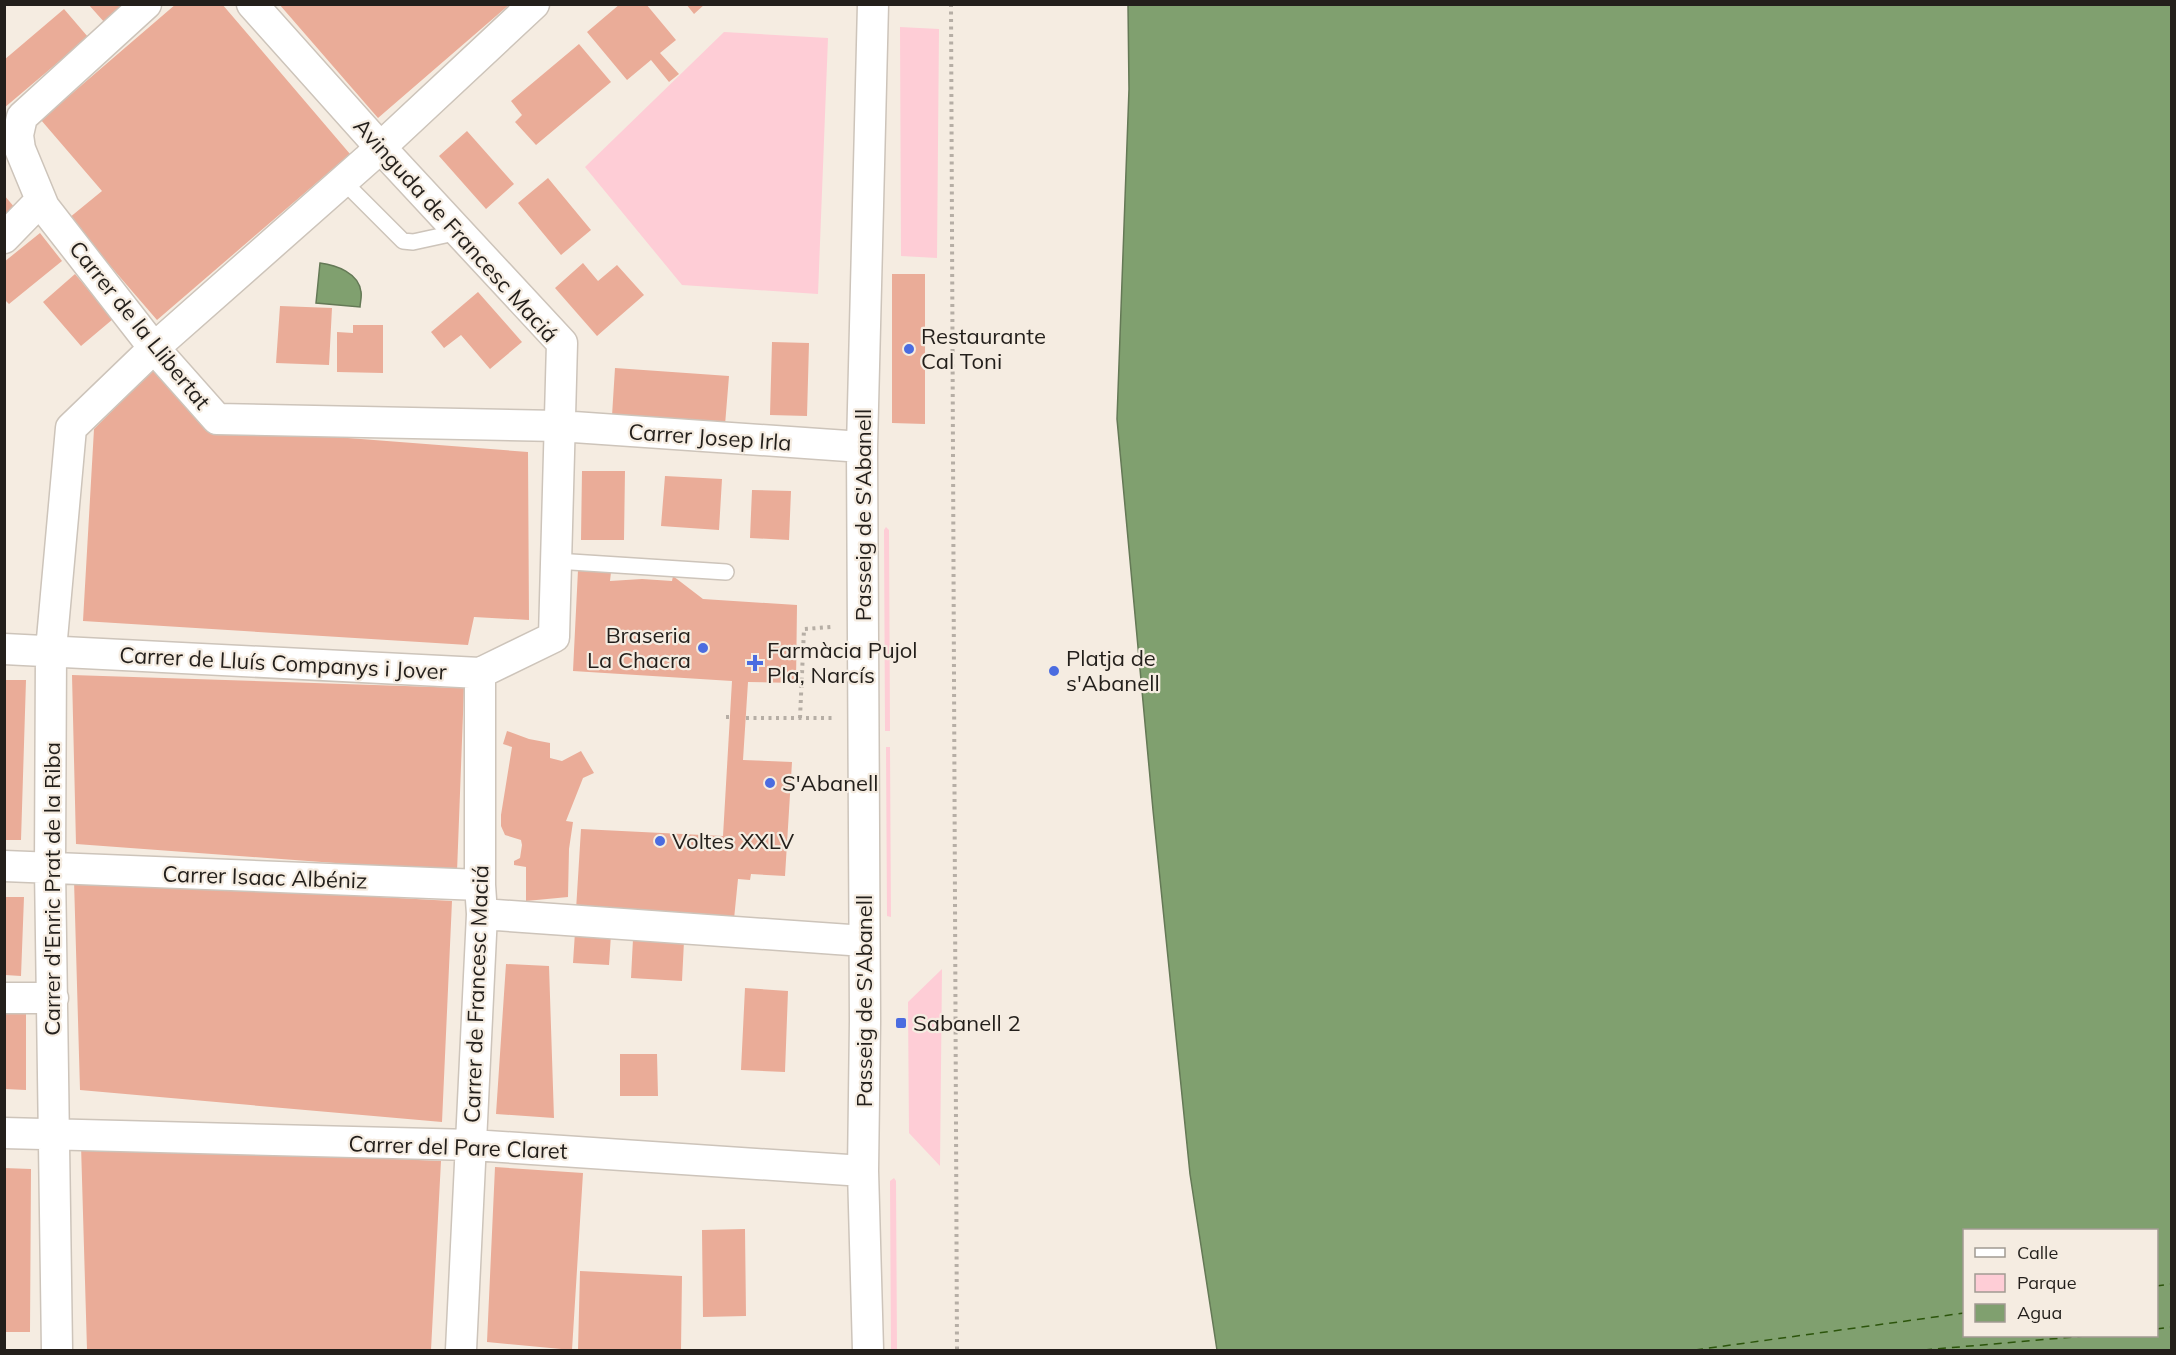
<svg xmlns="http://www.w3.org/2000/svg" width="2176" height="1355" viewBox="0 0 2176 1355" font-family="Mulish,sans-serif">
	<rect width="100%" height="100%" fill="#f5ece1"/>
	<!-- green -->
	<path fill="#fecdd6" d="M900,27L939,29L937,258L901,256Z
		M724,32L828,38L818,294L682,285L585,167Z
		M886,527L889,530L890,731H885L884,530Z
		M886,747H890L891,917L887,916Z
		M942,969L940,1166L909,1133L908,1002Z
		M894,1178L896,1181L897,1350H891L890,1181Z"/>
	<!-- water -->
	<path fill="#80a06f" stroke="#647956" stroke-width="1.5" fill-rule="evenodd" d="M1128,5H2171V1350H1217L1190,1174L1153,810L1117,419L1129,89ZM1964,1230H2156V1336H1964Z
		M320,263C336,265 359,273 361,292C362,297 360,303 360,307L316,303Z"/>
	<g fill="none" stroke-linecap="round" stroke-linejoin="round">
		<!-- ferry -->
		<path stroke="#2c550c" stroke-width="1.5" stroke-dasharray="8 6" stroke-linecap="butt" d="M2156,1286L2172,1284
			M2156,1329L2172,1327
			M1695,1350L1964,1313
			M1924,1350L2085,1336"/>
	</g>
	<!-- building -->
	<path fill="#eaac98" d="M88,4H125L105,23Z
		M176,4H222L350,154L157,320L69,218L102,191L41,120Z
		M279,4H510L378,118Z
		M620,4H646L676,40L660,53L679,74L669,82L651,60L627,80L587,32Z
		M686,4H705L694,14Z
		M64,9L88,37L4,108V60Z
		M579,44L611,82L536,145L515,122L522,115L511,101Z
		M467,131L514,184L486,209L439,156Z
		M548,178L591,230L561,255L518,203Z
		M4,195L21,215L4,230Z
		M40,233L62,261L9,304L4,299V262Z
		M583,263L598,281L617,265L644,295L597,336L555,288Z
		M75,274L113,319L81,346L43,302Z
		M892,274H925V424L892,423Z
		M478,292L522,342L490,369L461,335L444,348L431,332Z
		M280,306L332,308L329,365L276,363Z
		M353,325H383V373L337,372V332L353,333Z
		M772,342L809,343L807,416L770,415Z
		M615,368L729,376L725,425L612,416Z
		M154,369L205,427L528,452L529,620L474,617L468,645L83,621L94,429Z
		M582,471H625L624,540H581Z
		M665,476L722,479L719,530L661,526Z
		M752,490L791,491L789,540L750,538Z
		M578,570L611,572L610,581L642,579L672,581L673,576L703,599L797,605L796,683L748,682L743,760L792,762L785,876L751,874L750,880L738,879L734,919L576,910L581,829L723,836L732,681L573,671Z
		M72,675L464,688L457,872L76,844Z
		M4,680H26L21,840H4Z
		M507,731L529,739L550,743V758L562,761L581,751L594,773L583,778L566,821L573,822L569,849L568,897L526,901V867L514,865V861L520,858L522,845L521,840L505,835L501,826V815L512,747L503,744Z
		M74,880L452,901L442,1122L80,1090Z
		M5,897H24L21,976L5,975Z
		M575,932L611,934L609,965L573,963Z
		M633,939L684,941L682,981L631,978Z
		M506,964L549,966L554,1118L496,1114Z
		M745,988L788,991L785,1072L741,1070Z
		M5,1011H26V1090L5,1089Z
		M620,1054H657L658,1096H620Z
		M81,1145L441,1161L431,1350H87Z
		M495,1167L583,1173L572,1350L487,1342Z
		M4,1168L31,1169L30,1332H4Z
		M745,1229L746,1316L703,1317L702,1230Z
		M580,1271L682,1276L681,1350H578Z"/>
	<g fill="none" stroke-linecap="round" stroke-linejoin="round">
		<!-- lane casing -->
		<g stroke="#cdc4ba" stroke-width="18">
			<path id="lane" d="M343,181L403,241L413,242L459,232
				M556,561L726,572"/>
		</g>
		<!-- street casing -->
		<g stroke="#cdc4ba" stroke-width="33">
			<path id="street" d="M146,4L22,117L18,135L20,149L44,207L154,348L217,419L559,426L862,447
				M4,238L41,200
				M4,649L480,673L554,637L562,343L380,147L252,4
				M4,866L480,885
				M482,914L864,941
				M4,998H53
				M4,1133L472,1145L863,1171
				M57,1350L50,868L51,650L71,428L154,348L368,159L534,4
				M461,1350L482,914L480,885V673
				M868,1350L863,1171L865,1021L862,447L873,4"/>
		</g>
		<!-- path -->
		<path stroke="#b6aea5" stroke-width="4" stroke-dasharray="3 4.5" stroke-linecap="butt" d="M951,4L957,1350
			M726,717H730
			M746,718H832
			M800,718L804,629L831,627"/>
		<!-- lane -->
		<use href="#lane" stroke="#fff" stroke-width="15"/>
		<!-- street -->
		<use href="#street" stroke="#fff" stroke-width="30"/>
	</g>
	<!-- markers -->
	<g fill="#4b6ce0" stroke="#f5ece1" stroke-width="2">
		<circle cx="909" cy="349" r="6"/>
		<circle cx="703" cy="648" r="6"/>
		<path d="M752 654h6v6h6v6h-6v6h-6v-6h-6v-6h6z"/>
		<circle cx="1054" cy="671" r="6"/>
		<circle cx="770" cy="783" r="6"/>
		<circle cx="660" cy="841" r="6"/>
		<rect x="895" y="1017" width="12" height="12" rx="3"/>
	</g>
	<g text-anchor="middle" stroke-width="4.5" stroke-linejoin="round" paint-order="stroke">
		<!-- street labels -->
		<g font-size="22" fill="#231f1b" stroke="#f5ece1">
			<text transform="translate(456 230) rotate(48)" y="8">Avinguda de Francesc Maciá</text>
			<text transform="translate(140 325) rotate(51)" y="8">Carrer de la Llibertat</text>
			<text transform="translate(710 437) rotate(4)" y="8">Carrer Josep Irla</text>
			<text transform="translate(863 515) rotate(-90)" y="8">Passeig de S'Abanell</text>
			<text transform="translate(283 663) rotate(3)" y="8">Carrer de Lluís Companys i Jover</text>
			<text transform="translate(265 877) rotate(2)" y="8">Carrer Isaac Albéniz</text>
			<text transform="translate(52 889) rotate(-90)" y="8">Carrer d'Enric Prat de la Riba</text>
			<text transform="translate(476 994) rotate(-88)" y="8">Carrer de Francesc Maciá</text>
			<text transform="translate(864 1001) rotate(-90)" y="8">Passeig de S'Abanell</text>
			<text transform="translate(458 1147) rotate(2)" y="8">Carrer del Pare Claret</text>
		</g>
		<!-- poi labels -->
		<g font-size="22" fill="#231f1b" stroke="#f5ece1" text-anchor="start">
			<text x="921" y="344">Restaurante<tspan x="921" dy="25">Cal Toni</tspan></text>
			<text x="691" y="643" text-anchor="end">Braseria<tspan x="691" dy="25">La Chacra</tspan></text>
			<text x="767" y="658">Farmàcia Pujol<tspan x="767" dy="25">Pla, Narcís</tspan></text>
			<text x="1066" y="666">Platja de<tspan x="1066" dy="25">s'Abanell</tspan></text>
			<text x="782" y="791">S'Abanell</text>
			<text x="672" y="849">Voltes XXLV</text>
			<text x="913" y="1031">Sabanell 2</text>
		</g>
	</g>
	<!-- border -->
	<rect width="2176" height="1355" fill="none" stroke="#231f1b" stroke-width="12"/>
	<!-- legend -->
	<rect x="1963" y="1229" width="195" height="108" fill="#f5ece1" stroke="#a19a92" stroke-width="1.5"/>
	<rect x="1975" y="1248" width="30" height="9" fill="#ffffff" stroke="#a19a92" stroke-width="1.5"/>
	<text x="2017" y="1259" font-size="18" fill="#231f1b">Calle</text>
	<rect x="1975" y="1274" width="30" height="18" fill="#fecdd6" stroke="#a19a92" stroke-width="1.5"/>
	<text x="2017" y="1289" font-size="18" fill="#231f1b">Parque</text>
	<rect x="1975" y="1304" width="30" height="18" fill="#80a06f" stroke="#a19a92" stroke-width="1.5"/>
	<text x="2017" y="1319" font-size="18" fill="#231f1b">Agua</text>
</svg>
